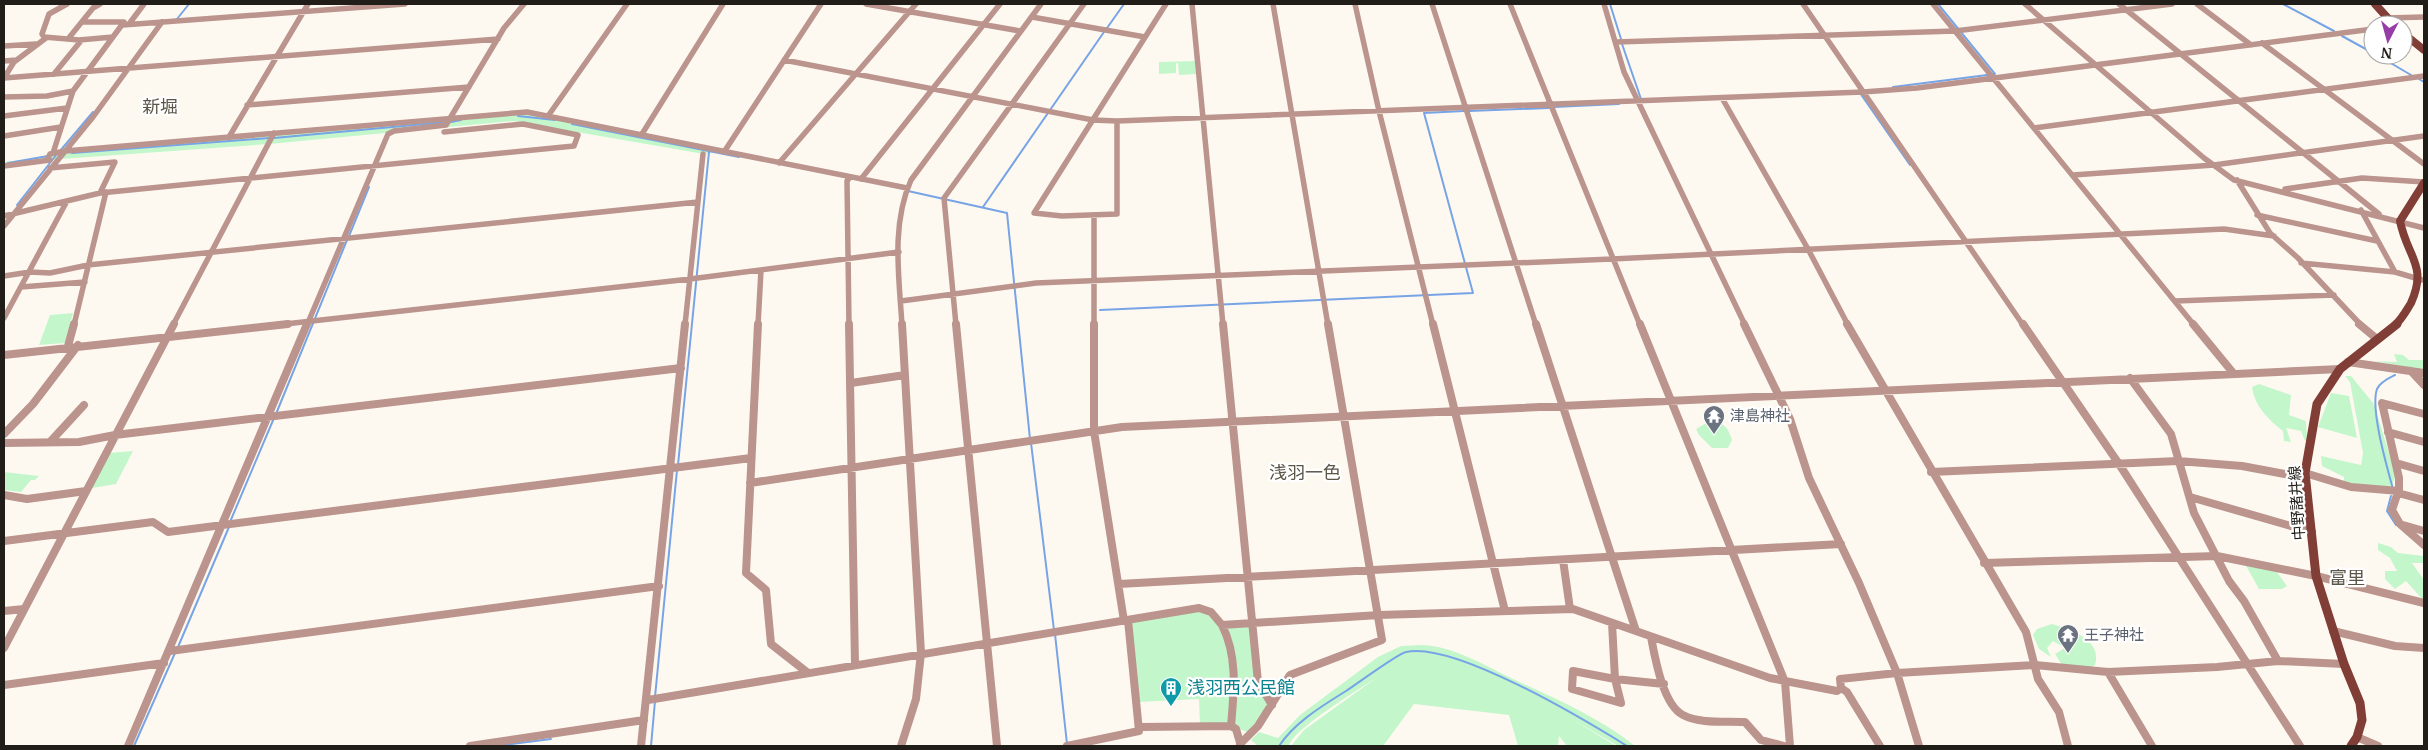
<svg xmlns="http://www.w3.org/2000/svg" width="2428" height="750" viewBox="0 0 2428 750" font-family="Merriweather,'Noto Sans JP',serif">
	<rect width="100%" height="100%" fill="#fef9f0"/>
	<!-- green -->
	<path fill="#c3f7cb" d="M1195,61L1196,74L1179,75L1178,63H1176V73L1159,74V62Z
		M527,112L703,148L713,152L704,154L513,121L269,144L47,160L4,166V162L45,157L53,153Z
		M73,313L65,343L39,345L50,315Z
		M2394,354L2403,355L2409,360H2424V370L2374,361L2397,362Z
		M2345,376H2351L2374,404L2396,476L2389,490L2344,483V477L2322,466L2321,456L2361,465L2363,453L2350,382Z
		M2259,384L2291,395L2289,415L2306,421L2307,440L2305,441L2301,431L2286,428L2291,442L2284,441L2283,431C2268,419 2255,407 2252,387Z
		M2331,393L2349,396L2357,438L2318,427Z
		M1707,419C1721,422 1728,425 1732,440L1728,448H1712L1699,435L1696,429L1706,423Z
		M133,451L116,484L92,488L109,453Z
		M4,472L39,476L35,480H31L21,492L4,490Z
		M2378,543L2391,547L2398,553L2424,556V563H2412L2424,580V601L2406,581L2395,589L2385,579V571H2397L2390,558L2378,550Z
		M2245,564L2277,572L2287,586L2282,589H2259Z
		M1205,610L1222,625L1251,623L1258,682L1272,705L1247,732L1231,726H1200L1199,699L1138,702L1128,622Z
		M2052,624C2070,629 2103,640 2095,665L2090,668L2062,665L2055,654L2065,648L2053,641L2047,648L2051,657L2039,649L2033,635L2037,629Z
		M1422,645C1453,646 1484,665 1511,678C1554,698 1599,717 1635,746H1618L1570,718L1616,746H1567L1559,736L1558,746H1518L1509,715L1414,704L1383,746H1291L1304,730L1376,678C1358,690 1292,730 1289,746H1258L1251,740L1259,732L1278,738L1300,715L1378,657L1401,646Z"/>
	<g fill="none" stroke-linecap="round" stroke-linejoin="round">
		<!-- stream -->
		<path stroke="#77a4e6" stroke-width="2" d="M1610,4L1621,39
			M2283,4L2334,31
			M177,19L189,4
			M1107,28L1124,4
			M2342,36L2373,53
			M1622,44L1641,99
			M2377,55L2411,75
			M2419,79L2424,82
			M1893,87L1995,74L1938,4
			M1860,93L1910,165
			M1554,107L1619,104
			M1469,111L1549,108
			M518,116L555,120
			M451,122L461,120
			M572,124L739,157
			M274,138L446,122
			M60,151L93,112
			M72,153L269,138
			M8,163L48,156
			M908,191L1007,213L1030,439
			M17,205L57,154
			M983,207L1104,32
			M349,236L369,187
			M1100,310L1473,293L1424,113L1464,111
			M276,414L347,240
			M1031,443L1054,630
			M678,465L709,152
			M2393,489C2387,467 2370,409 2377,389C2380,382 2389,378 2395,375
			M2391,496L2387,511L2396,525
			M230,522L274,418
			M1055,634L1067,744
			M178,647L229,527
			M655,697L677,470
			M134,746L175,653
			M496,746L551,739
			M651,746L655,701
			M1279,746C1295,722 1322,706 1346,691C1357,684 1397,654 1406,652C1454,641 1585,720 1627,746"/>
		<!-- minor-far1 -->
		<path stroke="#bb948d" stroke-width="5.5" d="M866,4L1020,31
			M1192,4L1223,325
			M1273,4L1328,325
			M1355,4L1379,111L1433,325
			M1432,4L1536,325
			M1510,4L1640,325
			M1604,4L1624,72L1745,325
			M1803,4L2023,325
			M1933,4L2194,325
			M2025,4L2204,158L2234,180L2424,228
			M2119,4L2379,214
			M2197,4L2251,45
			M1032,17L1145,37
			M2386,18L2424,17
			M129,24L144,4
			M123,25L405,4
			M68,39L93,8L100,4
			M79,40L113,37
			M1616,42L1955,31L2172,4
			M2262,43L2424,164
			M4,46L36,44
			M784,60L1093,120L1117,121L1863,92L1917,88L2373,29
			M4,61L16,60
			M54,74L80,42L79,40L44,37L42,34L49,14L67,4
			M4,78L498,39
			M4,78L14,62L46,38
			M4,97L47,96L73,91
			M1722,98L1808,249L1848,325
			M247,105L469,87
			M4,116L67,108
			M548,116L627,4
			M1117,121V214L1062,216L1034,213L1166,4
			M2034,128L2424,76
			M642,134L723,4
			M4,136L61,127
			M229,137L308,4
			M724,152L821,4
			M53,153L73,91L124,22H83
			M47,160L50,154L65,151L527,112L907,188
			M779,163L916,4
			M4,166L50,160
			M50,168L115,162L100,193
			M2073,175L2214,165L2424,136
			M861,179L1000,4
			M2237,180L2270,233L2298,258L2361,325
			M2285,189L2362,178L2424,182
			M2361,210L2395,272
			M1094,215V325
			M2257,215L2377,241
			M4,216L100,193L574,146L578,135L523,124L444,132
			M4,226L93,117L162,22
			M2301,263L2395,272L2422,280
			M4,276L30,272L50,273L88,265L698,202
			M21,287L85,282
			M901,301L1036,283L1612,259L2224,229L2274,236
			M2176,301L2334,295
			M4,318L67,201
			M74,325L106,192
			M173,325L274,133
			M276,325L690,279L899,252
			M307,325L388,134L394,131L446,125L504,28L524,4
			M685,325L703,154
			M758,325L761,270
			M849,325L847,181L850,177
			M902,325C899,276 891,225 911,180L1041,4
			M956,325L944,198L1084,4"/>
		<!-- minor -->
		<path stroke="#bb948d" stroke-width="8" d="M758,324L746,573L766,590L771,644L808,673
			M849,324L855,665
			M956,324L997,746
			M1094,324V431L1124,621
			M1223,324L1258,682L1272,705
			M1433,324L1505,611
			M1536,324L1636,631
			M1640,324L1785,682L1790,746
			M1744,324L1790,419L1809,478L1859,583L1897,673L1919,746
			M1847,324L2026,632L2038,679L2059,712L2068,746
			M2023,324L2119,464L2300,746
			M2193,324L2234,374
			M2359,324L2377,339
			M68,346L74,324
			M4,355L288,324
			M2348,362L2424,373
			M2411,371L2424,385
			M2130,378L2171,434L2194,513L2229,581L2244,601L2278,661
			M851,383L905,375
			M2424,414L2382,403L2399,478V489L2392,510L2400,524L2424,545
			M2388,432L2424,442
			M4,434L33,404L78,345
			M50,442L84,405
			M4,443L79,442L115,435L681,368
			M2396,463L2424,471
			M1931,472L2178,461L2242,466L2306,478
			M2305,473L2351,487L2399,491
			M750,483L1122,427L2340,369
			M2398,493L2424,500
			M4,495L27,499L86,491
			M2190,497L2312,532
			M2403,525L2424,531
			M4,541L153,522L168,532L751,458
			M1563,560L1570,609
			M1984,563L2217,556L2316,576L2424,603
			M1119,584L1841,544
			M4,611L24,609
			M1612,623L1615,679
			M1222,625C1238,657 1234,691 1231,726
			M2333,631L2395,646L2424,648
			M1651,637C1655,658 1663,705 1683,715C1700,724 1726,721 1745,722L1761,740L1784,746
			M4,648L174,324
			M170,651L659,586
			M1573,671L1615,679L1621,703L1572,689Z
			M2108,672L2152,746
			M1615,679L1664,684
			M4,685L164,663
			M1841,688L1847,692L1880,746
			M648,700L1199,608L1211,612L1222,625L1379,615L1573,609L1770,678L1837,691L1841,688L1840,679L1897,673L2035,665L2108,672L2217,667L2278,661L2344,664
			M1140,727L1231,726L1236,729L1241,746
			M2357,737L2378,746
			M1240,744L1258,726L1290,675L1382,640L1328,324
			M128,746L307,324
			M470,746L644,720
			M641,746L685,324
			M901,746L916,699L921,653L902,324
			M1067,746L1139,731L1128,620"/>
		<!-- major-far1 -->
		<path stroke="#803e36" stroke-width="8" d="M2375,4L2394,25
			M2403,33L2424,50
			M2395,325C2402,319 2406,311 2411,303C2428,265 2407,257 2400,221L2424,183"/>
		<!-- major -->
		<path stroke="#803e36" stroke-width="9" d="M2351,746L2357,737L2362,720L2360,703L2344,664L2316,576L2305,473L2317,404L2340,369L2397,324"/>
	</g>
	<!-- icons -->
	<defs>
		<g id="temple-pin" transform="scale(1.125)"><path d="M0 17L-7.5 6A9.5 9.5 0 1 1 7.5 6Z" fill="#6b7280" stroke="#fff"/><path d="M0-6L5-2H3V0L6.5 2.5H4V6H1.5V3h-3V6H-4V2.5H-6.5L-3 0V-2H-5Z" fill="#fff"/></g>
		<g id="building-pin" transform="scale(1.125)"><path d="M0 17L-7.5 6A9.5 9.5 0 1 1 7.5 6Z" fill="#0f9aa8" stroke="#fff"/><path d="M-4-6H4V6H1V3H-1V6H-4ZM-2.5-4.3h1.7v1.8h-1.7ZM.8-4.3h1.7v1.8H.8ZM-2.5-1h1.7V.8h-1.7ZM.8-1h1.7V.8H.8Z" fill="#fff"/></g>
	</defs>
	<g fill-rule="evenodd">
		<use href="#temple-pin" x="1714" y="416"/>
		<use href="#temple-pin" x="2068" y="635"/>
		<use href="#building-pin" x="1171" y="688"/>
	</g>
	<g text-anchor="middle" stroke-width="4.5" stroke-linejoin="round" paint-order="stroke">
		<!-- worship labels -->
		<g font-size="15" fill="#5b616d" stroke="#fff" text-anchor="start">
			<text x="1730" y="421">津島神社</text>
			<text x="2084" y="640">王子神社</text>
		</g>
		<!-- street labels -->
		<g font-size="15" fill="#211e19" stroke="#fff">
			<text transform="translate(2297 503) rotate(-94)" y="5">中野諸井線</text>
		</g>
		<!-- quarter labels -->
		<g font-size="18" fill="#5c5649" stroke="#fff">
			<text x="160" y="113">新堀</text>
			<text x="1305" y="479">浅羽一色</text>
			<text x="2347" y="584">富里</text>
		</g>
		<!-- near-culture labels -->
		<g font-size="18" fill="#0d838f" stroke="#fff" text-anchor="start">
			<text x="1187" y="694">浅羽西公民館</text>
		</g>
	</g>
	<!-- border -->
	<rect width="2428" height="750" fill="none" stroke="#211e19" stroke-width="10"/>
	<!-- north arrow -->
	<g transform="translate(2388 40) rotate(186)"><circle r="24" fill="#ffffff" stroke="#a6a5a3"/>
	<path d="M0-4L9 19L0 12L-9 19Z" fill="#973da8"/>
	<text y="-8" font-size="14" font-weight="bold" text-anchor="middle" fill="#211e19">N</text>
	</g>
</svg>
